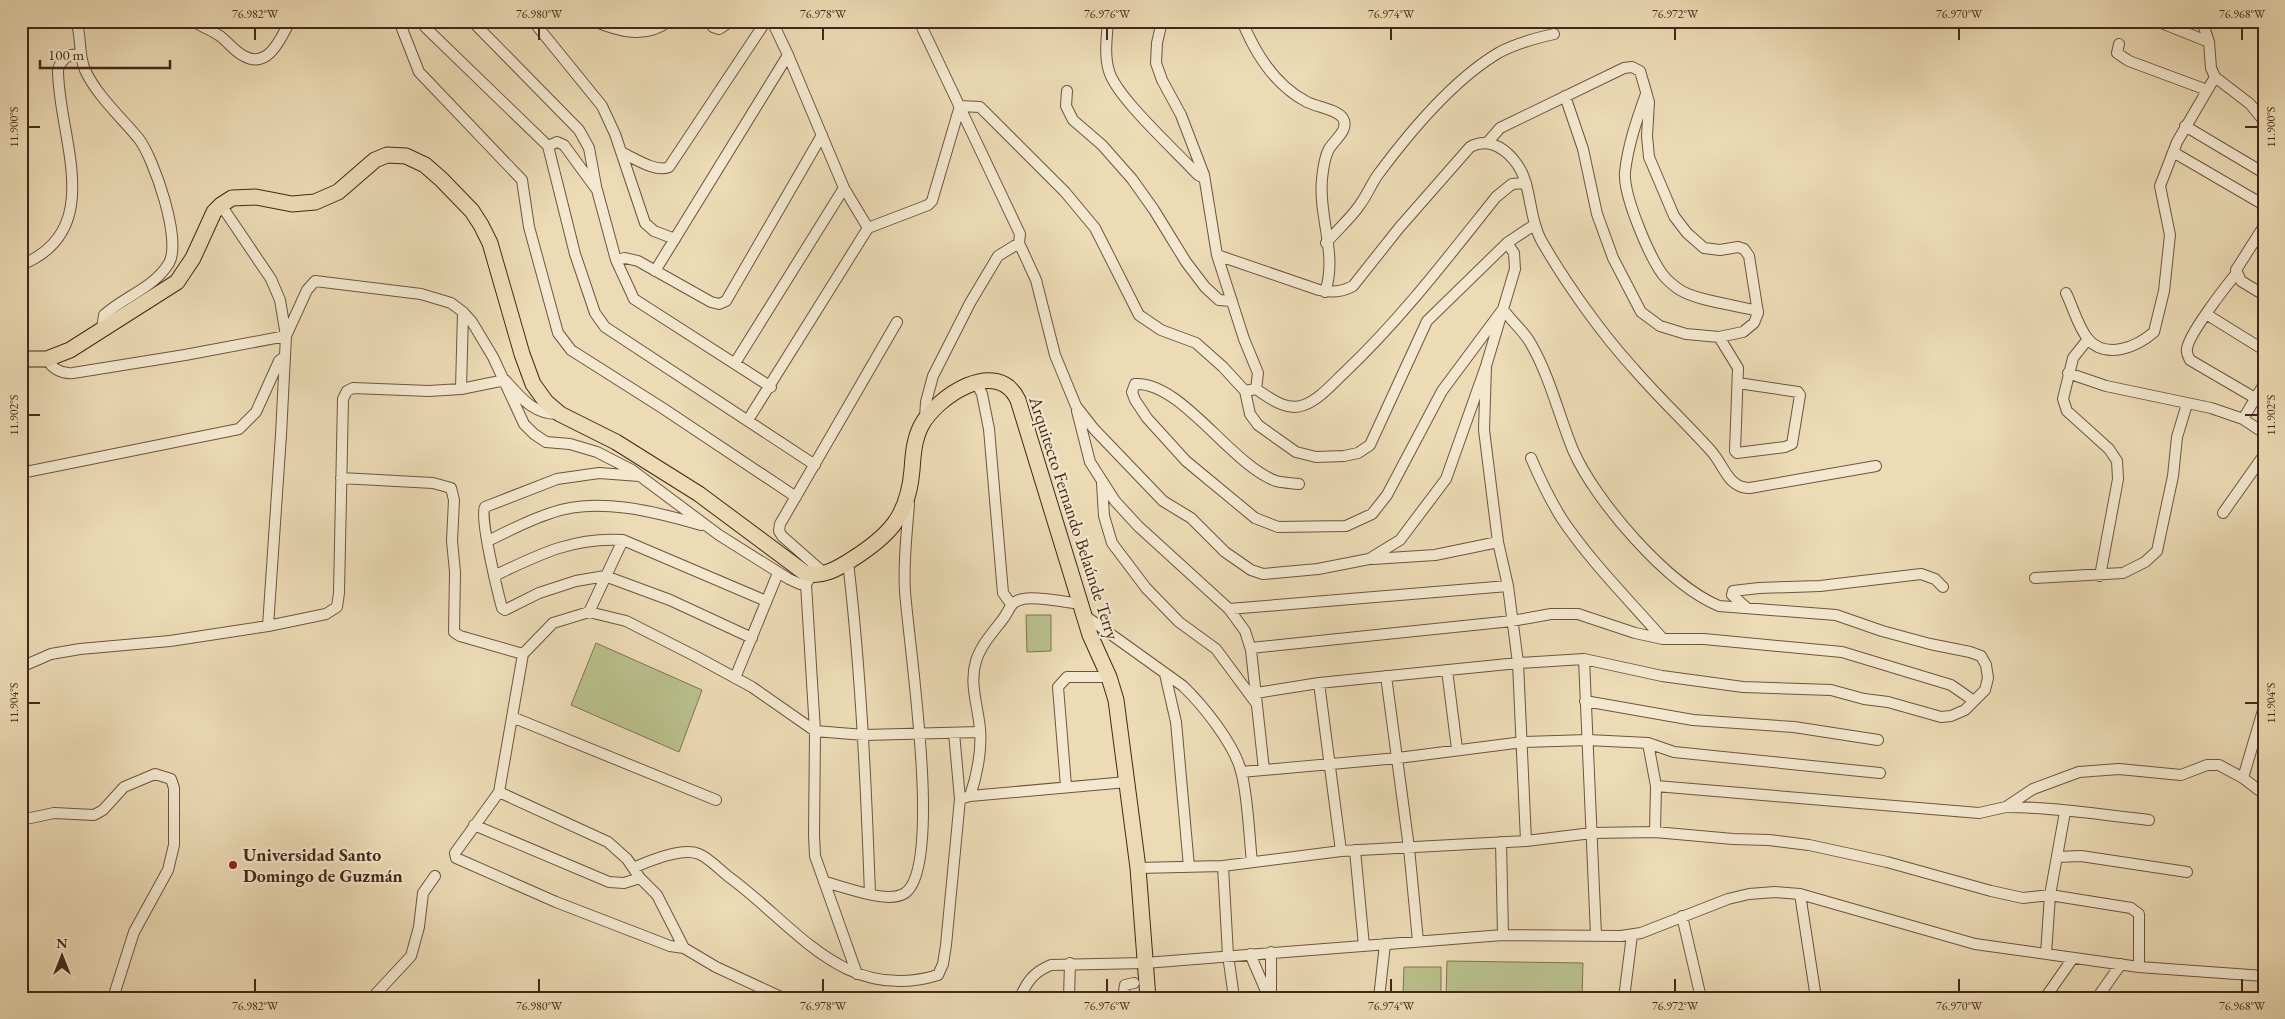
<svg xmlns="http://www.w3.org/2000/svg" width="2285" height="1019" viewBox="0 0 2285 1019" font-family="'EB Garamond',serif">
	<rect width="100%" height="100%" fill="#ecdbb5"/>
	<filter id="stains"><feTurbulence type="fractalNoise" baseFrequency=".004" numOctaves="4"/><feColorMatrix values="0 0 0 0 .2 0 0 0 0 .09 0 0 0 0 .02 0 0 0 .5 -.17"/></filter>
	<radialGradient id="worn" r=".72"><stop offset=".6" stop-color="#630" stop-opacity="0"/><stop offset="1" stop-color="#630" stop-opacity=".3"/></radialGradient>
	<!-- green -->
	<path fill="#b9c08c" stroke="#7e7452" d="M1026,615H1051V651L1027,652Z
		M596,643L702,690L679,752L571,705Z
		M1447,961L1583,963L1582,998H1446Z
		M1404,967H1441V993H1403Z"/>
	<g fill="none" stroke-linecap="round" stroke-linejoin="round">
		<!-- street casing -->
		<g stroke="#6e5440" stroke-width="12">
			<path id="street" d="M76,21C82,37 78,54 85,70C97,96 121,117 139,139C154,159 182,240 169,263C154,288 125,296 104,315L102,329
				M193,21C202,27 211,30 220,36C228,42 235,52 244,56C268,70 281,38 290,21
				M399,21L419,72L522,180L529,227L558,333L571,350L664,409L796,497
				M472,21L579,130L589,148L596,186
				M533,21L602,106L615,134L645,223L654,231L675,239
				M594,21C619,32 646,39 669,21
				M710,21L713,27L719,29L731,21
				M919,21L1020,234L1019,243L998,256L970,303L933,376L926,402L925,418
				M1108,21C1107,37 1104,55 1109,71C1116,97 1177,152 1198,175L1204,178
				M1162,21L1157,43L1156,63L1162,80L1181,115L1204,175L1217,255L1244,339L1258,373L1256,389C1270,398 1286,412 1304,405C1320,399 1333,383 1345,372C1401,319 1448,257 1496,197L1512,184L1526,183
				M1242,21C1255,53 1276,86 1307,102C1317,107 1335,109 1342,117C1351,129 1334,140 1329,149C1324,158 1323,169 1322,179C1318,216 1338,255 1325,292
				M2202,21L2209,42L2211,68L2215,77L2250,104L2264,121
				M2137,23L2159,22L2209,42
				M425,27L548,146L575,254L595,313L605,327L815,465
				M2119,44L2117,53L2129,61L2207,90
				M788,55L844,188L868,228
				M1067,91L1066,106L1073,120L1102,145L1132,179L1154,210L1186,262L1205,287L1219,300L1232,301
				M1646,94C1637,119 1628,145 1625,172C1623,195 1649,256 1663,275C1668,281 1674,286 1680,290C1698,301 1736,305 1758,311
				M2185,126L2264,173
				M1487,143L1500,128L1624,68L1632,67L1640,71L1649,102L1647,136L1649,157L1674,216L1687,233L1704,248L1720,250L1738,247L1744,249L1749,256L1758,313L1754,323L1743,332L1719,337L1686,334L1660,326L1641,312L1613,258L1597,214L1583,149L1565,96
				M548,146L557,142L564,145L597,190L616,260L634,299L771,387
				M621,152C634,158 656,173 669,167L766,21
				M2173,152L2264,205
				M2264,226L2236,270L2241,281L2264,295
				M1019,243L1036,280L1055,355L1076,406L1094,429L1163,501L1191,518L1225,552L1251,570L1263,574L1318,569L1369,559L1400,540L1446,479L1486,366
				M1326,243C1337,230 1350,219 1359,206C1366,197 1371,185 1377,176C1408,134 1455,78 1500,52C1517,43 1536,38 1554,34
				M1507,243L1514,253L1515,269L1486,366L1484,430L1498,542L1508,586L1518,663L1526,841
				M1217,255L1319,290C1331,293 1342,292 1353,286L1399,228L1470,147C1486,138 1502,146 1513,159C1533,181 1527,214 1541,240C1565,282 1601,333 1634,369C1659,398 1687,424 1712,452C1724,466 1729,489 1750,488L1876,466
				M616,260L625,258L638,261L711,302L719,304L726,301L822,135
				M21,265C108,230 58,137 58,70C61,58 69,53 81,55
				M655,271L788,55L772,21
				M2236,274C2226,286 2188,335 2187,349C2186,353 2188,356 2190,360L2255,398
				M2066,293C2073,307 2078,327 2088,339C2106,360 2137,347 2154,332L2164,291L2170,235L2160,186L2177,142L2215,77
				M2206,314L2264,350
				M1719,337L1738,368L1735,451L1737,453L1785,447L1792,444L1800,395L1798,392L1738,383
				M2088,339L2073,358L2063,399L2067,411L2109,449L2117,461L2118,479L2100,576
				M47,359C52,369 62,374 73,373L185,355L286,336L280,300L271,279L221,205
				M735,363L844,188
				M2068,373L2106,386L2211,408L2243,419L2264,433
				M976,382L982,394L989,429L1003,593L1011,604
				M461,389L463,312
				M1245,391L1250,414L1258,425L1296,452L1316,457L1344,456L1358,453L1370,445L1427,321L1507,243L1534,225
				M1077,411L1090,462L1115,501L1138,526L1229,609L1245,631L1251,650L1264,770
				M2243,419L2264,384
				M748,420L868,228L928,205L932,201L960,106L980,107L1065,192L1095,228L1139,315L1161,330L1196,343L1223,367L1245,391L1256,389
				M1531,458C1540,479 1550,500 1562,519C1590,561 1630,601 1663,639
				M21,473L239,429L256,412L279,361L284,357
				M640,476L599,473L557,479L485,507C479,516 498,593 502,608L505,610L539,593L576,581L605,576L670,600L752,638
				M341,478L433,483L451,488L454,500L452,541L455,572L454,632L460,636L523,654
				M1102,483L1104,516L1112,543L1146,588L1179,622L1216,649L1256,703
				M2223,513L2264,455
				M488,541C508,531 529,520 551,513C596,496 657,512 701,525
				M1373,559L1435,555L1498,542
				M848,562C861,672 866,783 870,894
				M824,573L782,536L779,531L780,524L897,322
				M494,576C538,555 572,537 623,540L766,601
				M2035,578L2123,573L2145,562L2157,551L2173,476L2177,437L2187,404
				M806,584L815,731L814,835L815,856L857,974
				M1747,608L1732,595L1733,591L1759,588L1820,586L1921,574L1935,579L1943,587
				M1229,609L1508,586
				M589,612L623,540
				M1084,615L1183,686C1203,705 1234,744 1241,771C1248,796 1249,835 1252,862
				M268,626L281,435L286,336L307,290L315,281L421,294L451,303L463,312L472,322L493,357L524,424L534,434L546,442L570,444L597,452L632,470L719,535L789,579L800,584H806L812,575
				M1251,648L1512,621L1551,614H1578L1635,633L1663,639H1704L1842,652L1951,685L1974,701
				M1584,659L1596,935
				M21,667L51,654L80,649L170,641L268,626L326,614L337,607L339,593L343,399L347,391L353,388L429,391L461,389L505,380C521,398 534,415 560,414
				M1447,670L1457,749
				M1165,674L1176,722L1189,867
				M1386,676L1409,848L1418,941
				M735,678L778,573
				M1319,683L1341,851
				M1256,693L1319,683L1518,663L1584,659L1662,676L1743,687L1831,690L1864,699L1888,702L1941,717L1951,716L1965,710L1985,690L1988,678L1986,665L1981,656L1970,652L1930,644L1882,631L1836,615L1719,606C1668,585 1595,501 1573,450C1559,416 1550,377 1531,344C1524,331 1511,321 1503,309L1442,391L1387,495L1372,514L1346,526L1278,527L1255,518L1186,461L1147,418L1135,400L1132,392L1135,384C1181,381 1231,465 1276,481C1283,483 1292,483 1299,484
				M1585,701L1693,720L1794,727L1878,740
				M512,717L716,800
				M1648,743L1656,786L1655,832
				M1241,772L1398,758L1523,742L1588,740L1648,743L1674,752L1880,773
				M2243,778L2264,707
				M1066,786L1058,687L1067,677H1109
				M1656,786L1979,813L2006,807L2033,789L2079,772L2119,769L2181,775L2207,765H2219L2243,778L2264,794
				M499,792L608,842L627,859L640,878L657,895L684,948L716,967L783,998
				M970,796L1127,782
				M960,799L970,796C977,776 982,749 980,729C978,706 969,684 976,661C981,645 993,632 1003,619C1010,610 1010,601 1023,599C1036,596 1065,602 1080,604
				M2007,807C2054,807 2101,815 2149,820
				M21,820L54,813L94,815L103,810L124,787L155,774L171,779L174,788V845L168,870L134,932L113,998
				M474,825L609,882L624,883L640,878
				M1501,842L1503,935
				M1355,850L1364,946
				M2057,857L2081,856L2187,872
				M1223,866L1228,955L1234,998
				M633,868C649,861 682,847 699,854C709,858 720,870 729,877C795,925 844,1004 938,975L943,964L946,945L960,799L954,733
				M1138,868L1223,866L1341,851L1526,841L1592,833L1655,832L1733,839L1769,840L1809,845L1887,862L1991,891L2023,898L2050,895L2131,908L2139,914V967
				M824,882C844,886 888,905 905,893C944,866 908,640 905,591C903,562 907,532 909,504
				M1800,894L1816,998
				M1682,916L1701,998
				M684,948L670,946L556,902L456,858L455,853L499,792L523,654L553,623L589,612L626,621L695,656L752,687L815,731L864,735L980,732
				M1250,954L1269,998
				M2046,954L2050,895L2065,812
				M1271,997V952
				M372,998L411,956L419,927L423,893L435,876
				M686,998H728
				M1020,998C1027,981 1034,972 1051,965L1145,963L1503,935L1621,936L1641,933L1728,899L1749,894L1775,892L1800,894L1975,944L2139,967L2264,976
				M1069,998L1070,963
				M1123,998L1125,985L1134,983
				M1379,998L1385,944
				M1624,998L1632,935
				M2045,998L2073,958
				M2097,998L2121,964"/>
		</g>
		<!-- primary casing -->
		<g stroke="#442719" stroke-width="17">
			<path id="primary" d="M21,359H47L70,350L177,282L193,258L214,212L221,205L232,198L256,197L292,204L315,202L338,192L375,160L387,155L406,156L425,165L441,179L472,211L481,225L490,243L522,354L533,384L546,402L560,414L616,442L699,494L805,573C821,578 837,569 851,560C889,536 908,517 912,470C913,455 914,440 921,426C936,397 997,356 1018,400L1090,635L1109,677L1116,700L1138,868L1148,998"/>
		</g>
		<!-- street -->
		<use href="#street" stroke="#f3e8cf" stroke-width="10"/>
		<!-- primary -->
		<use href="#primary" stroke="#ecdbb5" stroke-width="15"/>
	</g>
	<!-- ticks -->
	<path fill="none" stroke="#442719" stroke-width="2" d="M255,28V40M539,28V40M823,28V40M1107,28V40M1391,28V40M1675,28V40M1959,28V40M2242,28V40M28,127H40M2245,127H2258M28,415H40M2245,415H2258M28,703H40M2245,703H2258M255,979V992M539,979V992M823,979V992M1107,979V992M1391,979V992M1675,979V992M1959,979V992M2242,979V992"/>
	<!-- markers -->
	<circle fill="#8f2418" stroke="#f3e8cf" stroke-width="2" cx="233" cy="865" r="5"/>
	<g text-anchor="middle" stroke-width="4.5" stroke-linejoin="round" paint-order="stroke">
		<!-- street labels -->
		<g font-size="18" fill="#442719" stroke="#f3e8cf">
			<text transform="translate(1074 518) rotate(72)" y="6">Arquitecto Fernando Belaúnde Terry</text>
		</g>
		<!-- poi labels -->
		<g font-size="18" font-weight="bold" fill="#442719" stroke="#f3e8cf" text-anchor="start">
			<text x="243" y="861">Universidad Santo<tspan x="243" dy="21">Domingo de Guzmán</tspan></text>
		</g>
	</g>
	<!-- margin -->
	<rect width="2285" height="1019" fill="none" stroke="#ecdbb5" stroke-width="55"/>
	<!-- north arrow -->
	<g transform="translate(62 956)" stroke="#f3e8cf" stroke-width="4" paint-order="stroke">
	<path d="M0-4L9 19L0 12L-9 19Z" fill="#442719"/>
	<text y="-8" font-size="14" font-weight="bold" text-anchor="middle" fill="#442719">N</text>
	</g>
	<!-- scale -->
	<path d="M40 60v8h130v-8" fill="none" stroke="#442719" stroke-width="2.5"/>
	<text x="48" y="60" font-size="15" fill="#442719" stroke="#f3e8cf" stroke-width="4" paint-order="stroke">100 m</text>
	<rect x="28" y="28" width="2230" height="964" fill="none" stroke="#442719" stroke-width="2"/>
	<g font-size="12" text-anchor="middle" fill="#442719">
		<text x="255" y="18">76.982°W</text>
		<text x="539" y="18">76.980°W</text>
		<text x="823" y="18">76.978°W</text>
		<text x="1107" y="18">76.976°W</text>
		<text x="1391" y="18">76.974°W</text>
		<text x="1675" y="18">76.972°W</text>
		<text x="1959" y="18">76.970°W</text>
		<text x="2242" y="18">76.968°W</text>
		<text transform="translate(14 127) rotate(-90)" y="4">11.900°S</text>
		<text transform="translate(2271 127) rotate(-90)" y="4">11.900°S</text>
		<text transform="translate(14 415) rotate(-90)" y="4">11.902°S</text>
		<text transform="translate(2271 415) rotate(-90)" y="4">11.902°S</text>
		<text transform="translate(14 703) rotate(-90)" y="4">11.904°S</text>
		<text transform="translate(2271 703) rotate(-90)" y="4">11.904°S</text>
		<text x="255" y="1010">76.982°W</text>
		<text x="539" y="1010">76.980°W</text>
		<text x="823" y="1010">76.978°W</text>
		<text x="1107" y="1010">76.976°W</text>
		<text x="1391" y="1010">76.974°W</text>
		<text x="1675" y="1010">76.972°W</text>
		<text x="1959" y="1010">76.970°W</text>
		<text x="2242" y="1010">76.968°W</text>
	</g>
	<rect width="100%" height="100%" filter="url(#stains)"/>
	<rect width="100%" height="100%" fill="url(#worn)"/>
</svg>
